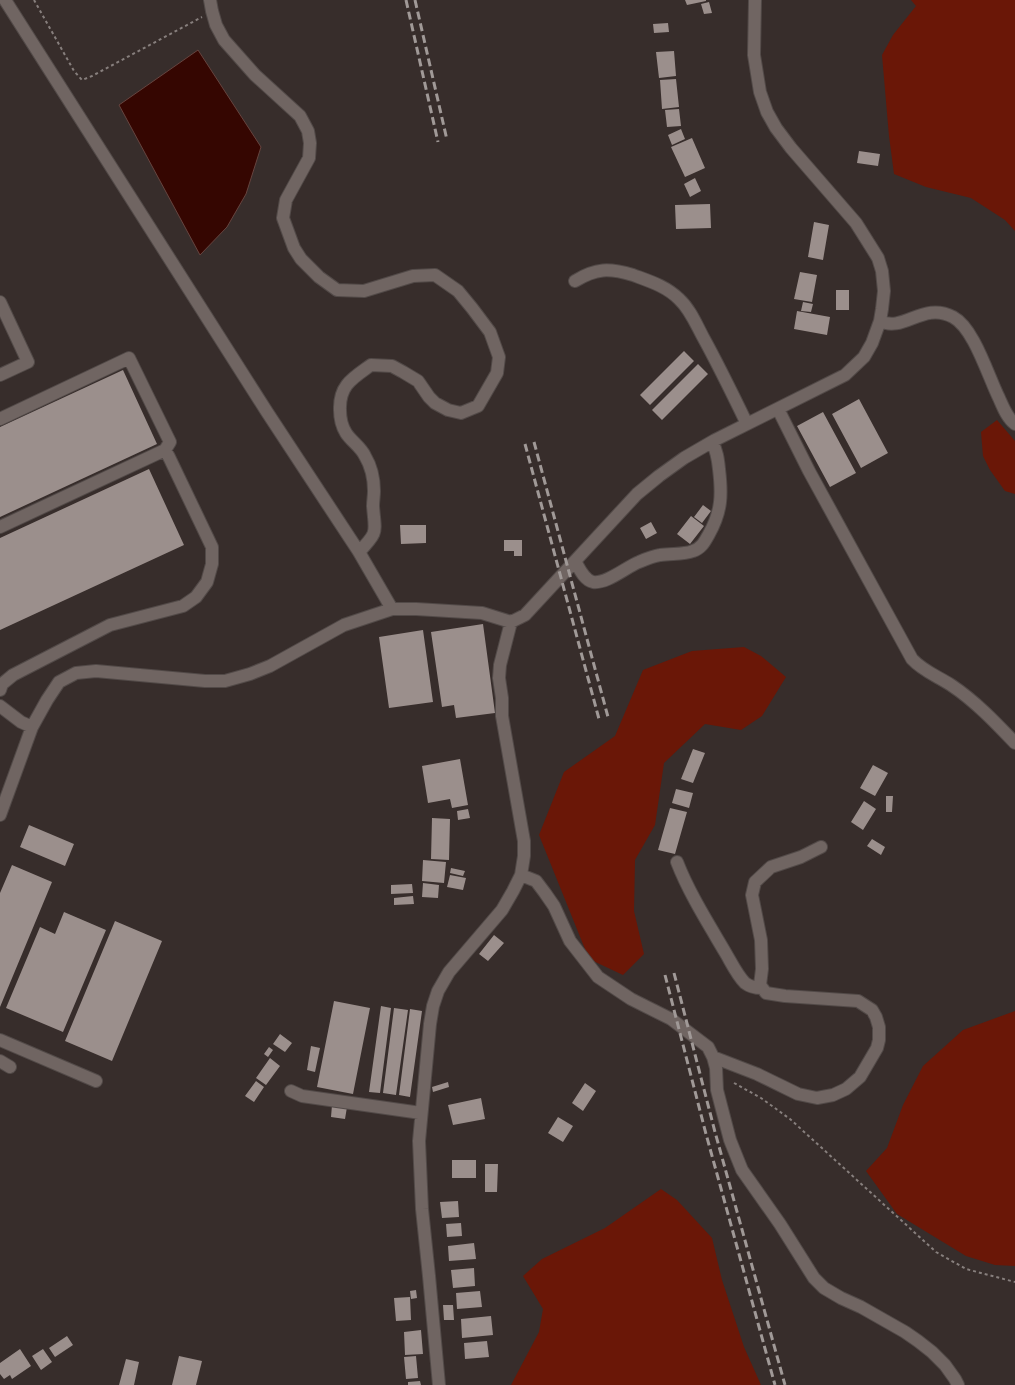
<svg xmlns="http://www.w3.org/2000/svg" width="1015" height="1385" viewBox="0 0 1015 1385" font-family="'Asap Condensed',sans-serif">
	<rect width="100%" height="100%" fill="#372d2b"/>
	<!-- green -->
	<path fill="#6a1707" d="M911,0H1015V231L1005,220L971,198L926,187L894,174L889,136L882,55L893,35L916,6Z
		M997,420L1015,441V494L1005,491L990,470L983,456L981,432Z
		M744,647L761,656L786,677L762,716L741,730L705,724L664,763L655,825L635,860L634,911L644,954L623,975L589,959L539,835L564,772L615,736L643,670L692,651Z
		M1015,1011V1266L995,1265L966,1256L897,1214L866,1171L887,1148L903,1105L923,1066L963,1030Z
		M661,1189L677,1200L712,1238L722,1280L744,1347L761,1385H511L539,1332L543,1309L523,1276L542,1259L605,1228Z"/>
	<!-- water -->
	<path fill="#350601" stroke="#66443f" d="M198,50L261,147L246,194L227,227L200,255L119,105Z"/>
	<!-- building -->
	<path fill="#9b8f8c" d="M685,0H706V1L687,5Z
		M709,2L712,13L704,14L701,4Z
		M668,23L669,32L654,33L653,24Z
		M674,51L676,76L659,78L656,52Z
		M676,79L679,107L662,109L660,80Z
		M679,109L681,126L667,127L665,110Z
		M681,129L685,139L672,145L668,135Z
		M692,138L705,168L685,177L671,147Z
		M859,151L880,154L878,166L857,163Z
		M695,178L701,191L690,197L684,184Z
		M710,204L711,228L676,229L675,205Z
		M814,222L829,225L823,260L808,257Z
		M800,272L817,275L812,302L794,299Z
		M836,290H849V310H836Z
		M803,302L813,304L811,312L801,311Z
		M797,311L830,317L827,335L794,329Z
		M684,351L694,361L650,405L640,395Z
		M698,364L708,374L662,420L652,410Z
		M123,370L157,444L0,517V427Z
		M859,399L888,453L861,468L832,414Z
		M823,412L856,473L830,487L797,426Z
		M149,469L184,545L0,630V538Z
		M703,505L711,511L702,523L694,517Z
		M691,516L704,526L690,544L677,534Z
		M651,522L657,533L646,539L640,528Z
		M400,525H426V543L401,544Z
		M504,540H522V556H514V551H504Z
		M483,624L495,713L456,718L454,705L442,707L431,632Z
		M423,630L433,702L389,708L379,637Z
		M693,749L705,753L693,783L681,779Z
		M460,759L468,805L452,808L450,799L428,803L422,766Z
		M873,765L888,773L875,796L860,788Z
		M676,789L693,793L689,808L672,803Z
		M886,796H893L892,812H886Z
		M864,801L876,809L863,830L851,822Z
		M670,808L687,812L675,854L658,850Z
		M468,809L470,818L458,820L457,811Z
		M432,818L450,819L449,860L431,859Z
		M29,825L74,844L65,866L20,847Z
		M872,839L885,847L881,855L867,846Z
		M423,860L446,862L444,883L422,881Z
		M12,865L52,882L0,1007V893Z
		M451,868L465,871L463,876L450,873Z
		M450,875L466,878L463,890L447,887Z
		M423,883L439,885L438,898L422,897Z
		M412,884L413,893L391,894V885Z
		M413,896L414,904L394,905V898Z
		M64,912L106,930L63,1032L6,1008L40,927L55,934Z
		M115,921L162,941L112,1061L65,1041Z
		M494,935L504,943L488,961L479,954Z
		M334,1001L370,1008L353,1094L317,1087Z
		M381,1006L391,1008L380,1093L369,1092Z
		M394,1008L408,1010L396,1095L383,1093Z
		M410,1009L422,1011L410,1097L399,1095Z
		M280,1034L292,1043L285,1052L273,1044Z
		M311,1046L320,1048L315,1072L307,1070Z
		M269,1047L273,1050L268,1057L264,1054Z
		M270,1058L280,1066L266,1085L256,1078Z
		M256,1081L264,1087L254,1102L245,1096Z
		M448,1082L449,1087L433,1092L432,1087Z
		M585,1083L596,1091L583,1111L572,1103Z
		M481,1098L485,1119L453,1125L448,1105Z
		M332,1105L347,1107L345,1119L331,1117Z
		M558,1117L573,1126L563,1142L548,1133Z
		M452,1160H476V1178H452Z
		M485,1164H498L497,1192H485Z
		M458,1201L459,1217L442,1218L440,1202Z
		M461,1223L462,1236L447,1237L446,1224Z
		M474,1243L476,1259L449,1261L448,1246Z
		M474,1268L475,1286L453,1288L451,1270Z
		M416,1290L417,1298L411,1299L410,1291Z
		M480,1291L482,1307L457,1309L456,1293Z
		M410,1297L411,1320L396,1321L394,1298Z
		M443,1305H453L454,1320H444Z
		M491,1316L493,1335L462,1338L461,1319Z
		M421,1330L423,1354L405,1355L404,1332Z
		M67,1336L73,1345L55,1357L49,1348Z
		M487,1341L489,1357L465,1359L464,1343Z
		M20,1349L31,1366L12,1379L10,1375L4,1379L0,1374V1363Z
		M43,1349L52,1362L41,1370L32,1356Z
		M179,1356L202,1361L196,1385H172Z
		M416,1356L418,1378L406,1379L404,1357Z
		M126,1359L139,1362L134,1385H119Z
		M420,1381L421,1385H408V1382Z"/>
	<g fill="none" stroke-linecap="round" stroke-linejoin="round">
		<!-- minor casing -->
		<g stroke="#524a48" stroke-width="14">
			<path id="minor" d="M5,0L267,412L359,552L392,609
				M210,0L212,11L216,25L224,40L255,75L300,116L308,131L310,143L309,158L286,200L283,218L294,248L301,259L319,277L337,290L364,291L413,276L435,275L458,291L472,308L490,332L499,357L497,373L478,406L461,413L448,410L435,403L429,397L418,381L403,372L392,366L371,365C353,378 339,385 340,410C340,419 341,425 346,433C351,441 361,447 365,456C371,466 374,480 374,491C374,496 373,501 373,506C375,533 379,531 359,552
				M575,281C596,268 609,268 633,275C649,281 666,286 679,299C690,309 696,324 703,337C719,366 733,395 747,424
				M0,302L28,362L0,375
				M880,321C904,333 923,301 953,317C974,328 988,376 999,398C1003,407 1007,418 1015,424
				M778,409L809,471L912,659C923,671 937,676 951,685C975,701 995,722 1015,743
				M0,419L129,358L170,442L165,450L0,527
				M575,561C579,568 584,580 593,582C607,584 626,567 639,562C646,559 653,556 660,555C671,553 683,555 693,551C702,548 705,541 709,534C722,511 722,494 719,469C718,459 717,451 712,442
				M0,690L2,684L13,675L110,625L183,606L196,597L207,582L212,564V547L169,457L165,450
				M0,706L21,722L32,727
				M0,815L32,727L47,700L59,682L76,673L96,671L205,681H225L250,674L270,666L344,625L392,609H416L482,613L511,622L525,615L637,494L659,476L684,458L715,440L845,375L864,357L872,343L880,321L882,309L884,291L882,271L878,258L856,223L791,148L776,128L767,112L760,92L754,55L755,0
				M677,862C689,893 708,923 725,952C731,962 737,975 745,983C750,987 756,988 762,988
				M521,875L536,881L545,893L554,906L570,941L598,977L631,999L671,1019L708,1047L713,1057L716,1068L717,1090L730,1140L742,1170L780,1224L814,1278L824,1288L841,1298L861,1307L905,1332L918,1341L932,1352L945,1365L955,1379L958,1385
				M0,1040L96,1081
				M713,1057L757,1074L798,1094L817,1098L833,1095L846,1089L860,1077L877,1048L879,1040V1027L876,1017L872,1010L858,1001L785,996L766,993L760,985L762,969L761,940L752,895L755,882L771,867L801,857L821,847
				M0,1061L10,1067
				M291,1091L302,1096L421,1113
				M439,1385L429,1276L422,1209L419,1141L430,1024L433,1006L438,991L449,972L502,910L513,891L521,875L524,856V841L502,716V698L499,678L500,665L511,622"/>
		</g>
		<!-- path -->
		<path stroke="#877f7d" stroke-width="2" stroke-dasharray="3 3" stroke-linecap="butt" d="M34,0L74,71L82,80L92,76L202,17
			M734,1083L761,1098L790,1119L936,1252L966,1269L1015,1282"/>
		<!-- minor -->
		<use href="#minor" stroke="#706562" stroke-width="12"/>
		<!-- rail -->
		<path stroke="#a09997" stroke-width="3" stroke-dasharray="8 4" stroke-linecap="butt" d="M406,0L438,142
			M415,0L447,140
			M534,442L608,717
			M525,444L599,719
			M674,973L715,1132L785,1385
			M665,975L706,1134L775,1385"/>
	</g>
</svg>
